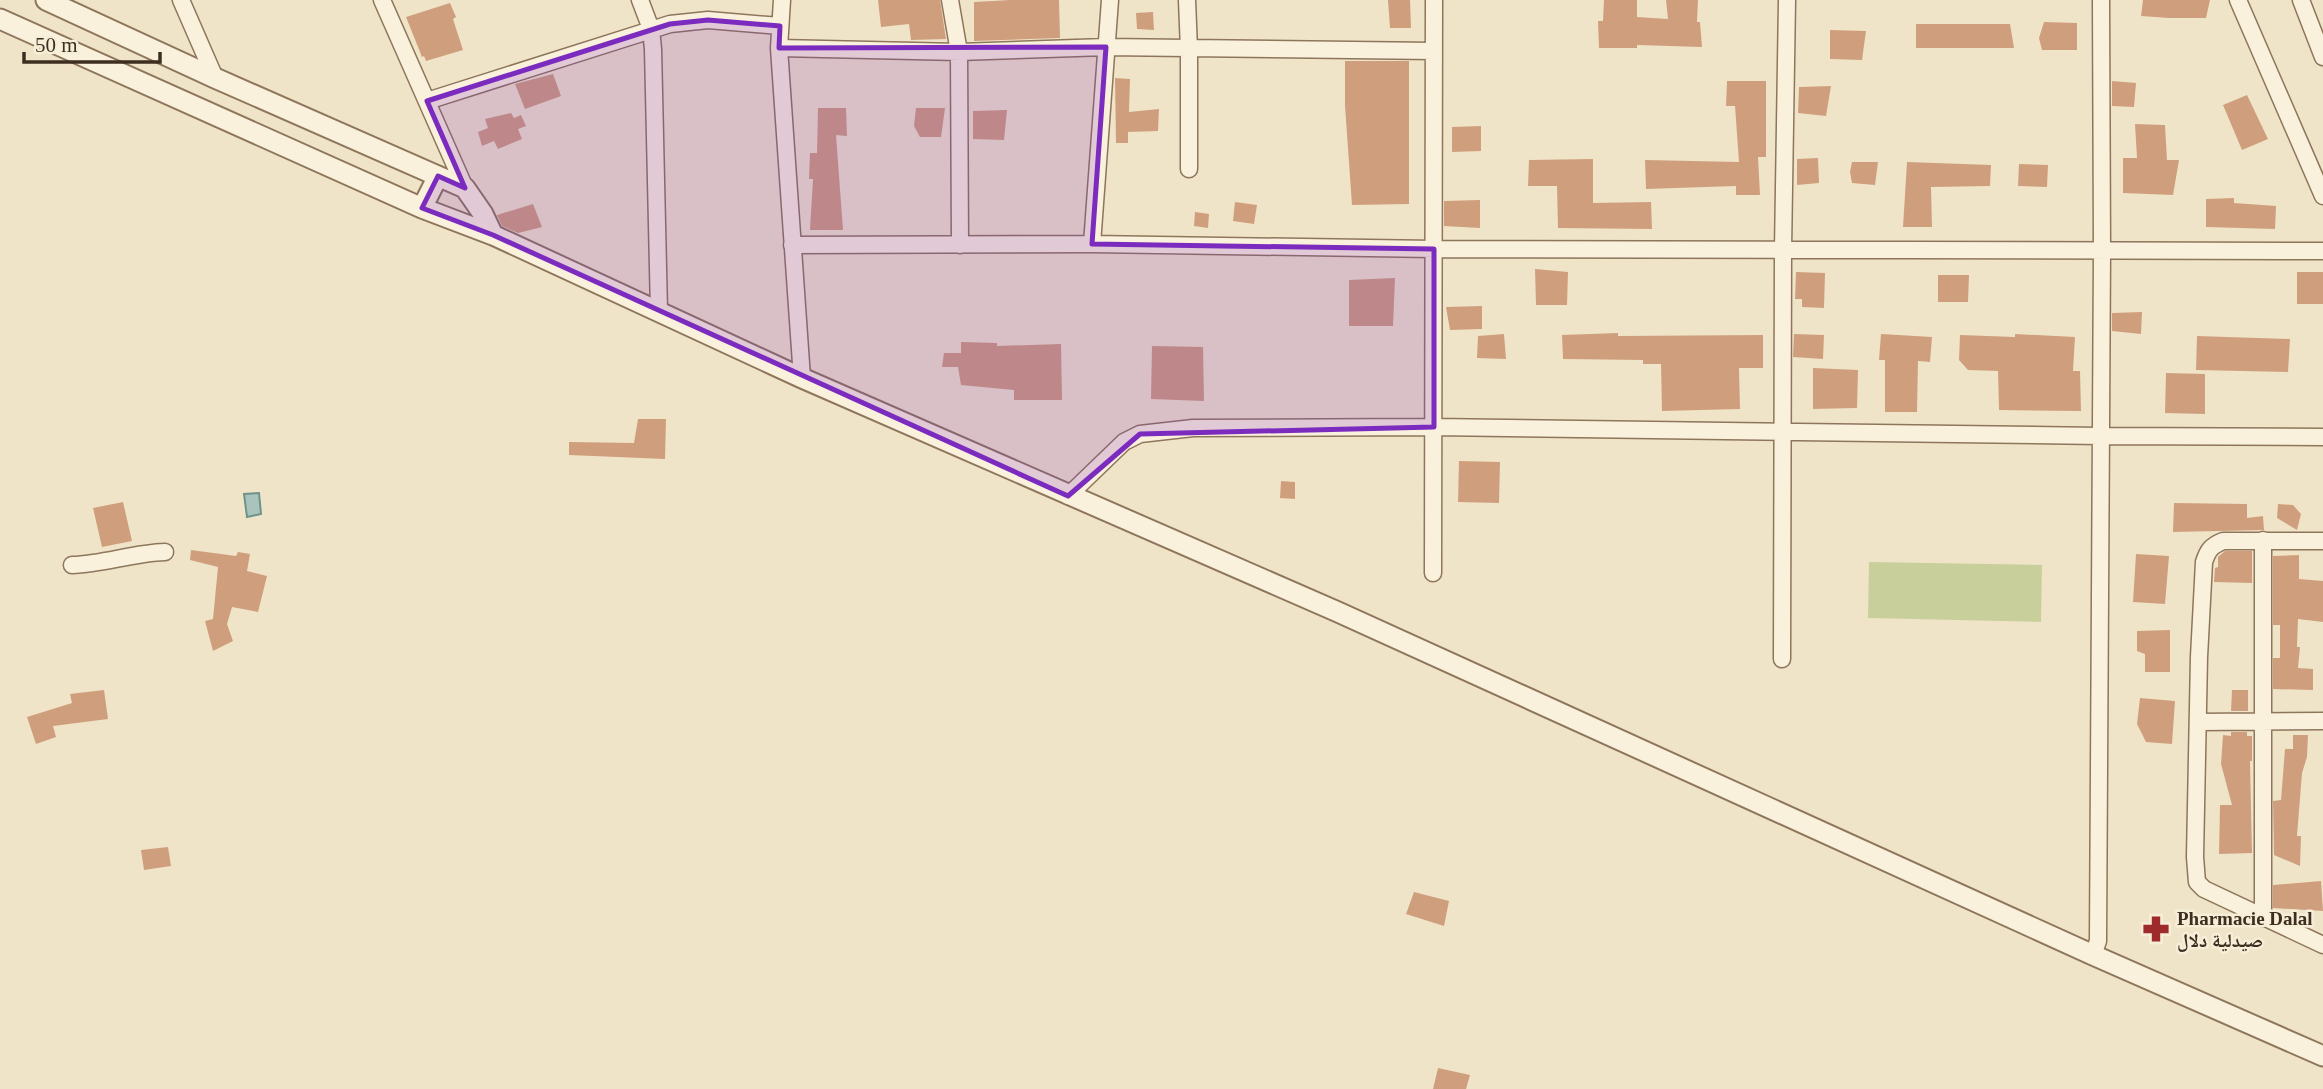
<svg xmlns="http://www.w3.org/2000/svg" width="2323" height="1089" viewBox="0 0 2323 1089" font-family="'Times New Roman','Noto Naskh Arabic',serif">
	<rect width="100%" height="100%" fill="#f0e4c8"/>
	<!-- green -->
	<path fill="#c9cf9b" d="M1869,562L2042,565L2041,622L1868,618Z"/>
	<!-- water -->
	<path fill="#a9c4bc" stroke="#6f938a" stroke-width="2" d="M259,493L261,514L247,517L244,494Z"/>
	<!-- building -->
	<path fill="#cf9f7d" d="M878,0H940L946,39L911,40L909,24L881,27Z
		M1010,0H1059L1060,38L974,41V2Z
		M1388,0H1410L1411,28H1390Z
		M1604,0H1637V17L1668,19L1666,0H1698L1697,22H1700L1702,47L1637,45V48H1599L1598,21H1603Z
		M2143,0H2210L2206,18H2169L2141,16Z
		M450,3L456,17L453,19L463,50L426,61L424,56L422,57L406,17Z
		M1153,12L1154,30L1137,29L1136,13Z
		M2044,22L2077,23V50H2042L2039,38Z
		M1916,24H2010L2014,48H1916Z
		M1830,30L1866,31L1862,60L1830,59Z
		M1345,61H1409V204L1352,205L1345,106Z
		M553,74L561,96L525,109L515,84Z
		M1115,78L1130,79L1129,112L1159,109L1158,131L1128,132V143H1116Z
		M1727,81H1766V157H1758L1760,195H1736V186L1646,189L1645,160L1739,162L1735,106H1726Z
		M2112,81L2136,83L2134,107L2112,106Z
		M1831,86L1826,116L1798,113L1799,87Z
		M2247,95L2268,139L2242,150L2223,105Z
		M818,108H846L847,136L836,135L843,230H810L813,179H809L810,153H817Z
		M916,108H945L941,137H920L914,126Z
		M1007,110L1004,140L973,139V111Z
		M511,113L514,118L521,115L526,126L518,129L522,139L498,149L494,141L482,146L478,132L488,128L485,119Z
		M2135,124L2165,125L2167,160H2179L2173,195L2123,193V158H2137Z
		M1481,126V151L1452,152V127Z
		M1818,158L1819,183L1797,185V159Z
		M1593,159V203L1651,202L1652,229L1558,228L1557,186H1528L1529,160Z
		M1852,162H1878L1875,185L1852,183L1850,172Z
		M1907,162L1991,165L1990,186L1931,187L1932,227H1903Z
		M2019,164L2048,165L2047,187L2018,186Z
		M2234,198V203L2276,206L2275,229L2206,227V199Z
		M1480,200V228L1444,226V201Z
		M1235,202L1257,205L1254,224L1233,221Z
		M533,204L542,227L518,233L502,226L497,215Z
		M1195,212L1209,214L1208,228L1194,226Z
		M1535,269L1568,272L1567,305H1536Z
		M1796,272L1825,273L1824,308L1802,307V299H1795Z
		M2297,272H2323V304H2297Z
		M1938,275H1969L1968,302H1938Z
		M1395,278L1393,326H1349V280Z
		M1482,306V329L1450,330L1446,307Z
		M2142,312L2141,334L2112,331V313Z
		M1618,333V336L1763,335V368H1739L1740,409L1662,411L1661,364H1643V360L1563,359L1562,335Z
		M1504,334L1506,359L1477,358L1478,336Z
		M1794,334L1824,335L1823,359L1793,357Z
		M1881,334L1932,337L1930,362L1918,361L1917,412H1885V360H1879Z
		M2015,334L2075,337L2073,371H2080L2081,411L1999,410L1998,371L1968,370L1959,360L1960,335L2015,337Z
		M2197,336L2290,339L2288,372L2196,370Z
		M961,342L997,343V346L1061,344L1062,400H1014V390L961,385L958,367H942L944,353H961Z
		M1152,346L1203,347L1204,401L1151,399Z
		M1813,368L1858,370L1857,408L1813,409Z
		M2166,373L2205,374V414L2165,413Z
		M638,419H666L665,459L569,455V442L634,443Z
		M1459,461L1500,462L1499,503L1458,502Z
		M1281,481L1295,482V499L1280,498Z
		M123,502L132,541L102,547L93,508Z
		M2174,503L2247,504V518L2263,516L2264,530L2173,532Z
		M2278,504L2293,505L2301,514L2297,530L2277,518Z
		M191,550L236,556L238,552L250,554L247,571L267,576L258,612L232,607L227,624L233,641L213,651L205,621L213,619L218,567L190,560Z
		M2225,551H2252V583L2214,582L2215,568L2218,567V557Z
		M2136,554L2169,556L2165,604L2133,602Z
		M2299,555V579L2323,581V622L2298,619L2297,647H2300L2298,668L2313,669V690L2273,689V658H2280V625H2273V556Z
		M2170,630V672H2145V654L2137,651V631Z
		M104,690L108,719L53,726L56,737L36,744L27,717L72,703L70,694Z
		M2232,690H2248V711H2231Z
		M2140,698L2175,701L2172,744L2146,742L2137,724Z
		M2231,732H2247V736H2252V761H2250L2252,853L2219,854L2220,805H2232L2221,764L2223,735L2231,736Z
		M2293,735H2308L2307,757L2302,773L2297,836H2301L2300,866L2274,855L2273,801L2281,800L2285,749H2293Z
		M168,847L171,866L144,870L141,850Z
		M2321,881L2323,911L2273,908V885Z
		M1414,892L1449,901L1444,926L1406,914Z
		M1438,1068L1470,1075L1466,1089H1433Z"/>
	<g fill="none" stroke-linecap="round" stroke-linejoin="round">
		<!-- minor casing -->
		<g stroke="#8d765c" stroke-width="19">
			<path id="minor" d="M181,0L215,78
				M382,0L465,188
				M640,0L651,29L653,49L659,312
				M782,0L779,48L802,378
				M950,0L959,52L960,245
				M1187,0L1189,50V169
				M2238,0L2323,196
				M2301,0L2323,57
				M779,48L959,52L1106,47L1434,51
				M427,101L670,24L708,20L780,26
				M1092,244L1110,0
				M792,245L1092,244L1434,249L2323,251
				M1068,496L1124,442L1140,434L1193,428L1434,427L2100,436L2323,437
				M2323,541H2223C2211,546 2208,550 2204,562L2199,657L2195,857L2197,882L2204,889L2323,945
				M72,565C104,564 133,553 165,552
				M1433,573L1434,0
				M1782,659L1783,250L1787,0
				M2198,722L2323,721
				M2263,918V540
				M2093,955L2098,941L2102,251L2101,0"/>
		</g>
		<!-- tertiary casing -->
		<g stroke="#8d765c" stroke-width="23">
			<path id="tertiary" d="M46,0L215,78L465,188L483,214L493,235
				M0,19L422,208L493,235L802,378L1338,612L2093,955L2323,1056
				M422,208L438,176"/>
		</g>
		<!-- minor -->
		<use href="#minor" stroke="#faf1dc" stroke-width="16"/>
		<!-- tertiary -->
		<use href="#tertiary" stroke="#faf1dc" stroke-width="19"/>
	</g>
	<!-- marked area -->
	<path fill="#7b2cbf" fill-opacity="0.2" stroke="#7b2cbf" stroke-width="5" stroke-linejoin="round" d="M708,20L780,26L779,48L1106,47L1092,244L1434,249V427L1140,434L1068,496L493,235L422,208L438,176L465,188L427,101L670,24Z"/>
	<!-- icons -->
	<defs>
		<g id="pharmacy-bare" transform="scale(2.1)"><path d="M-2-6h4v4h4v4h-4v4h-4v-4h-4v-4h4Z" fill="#9e2a2b" stroke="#f7eed8" stroke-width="2.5" paint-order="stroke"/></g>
	</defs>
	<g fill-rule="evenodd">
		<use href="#pharmacy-bare" x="2156" y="929"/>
	</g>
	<g text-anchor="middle" stroke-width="5" stroke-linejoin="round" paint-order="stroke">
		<!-- poi labels -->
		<g font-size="19" font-weight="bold" fill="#3d2e20" stroke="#f7eed8" text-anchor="start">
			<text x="2177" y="925">Pharmacie Dalal<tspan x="2177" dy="22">صيدلية دلال</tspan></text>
		</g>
	</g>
	<!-- scale -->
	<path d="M24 52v10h136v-10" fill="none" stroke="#3d2e20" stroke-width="3.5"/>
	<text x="35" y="52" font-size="21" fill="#3d2e20" stroke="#f7eed8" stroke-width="5" paint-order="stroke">50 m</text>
</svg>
